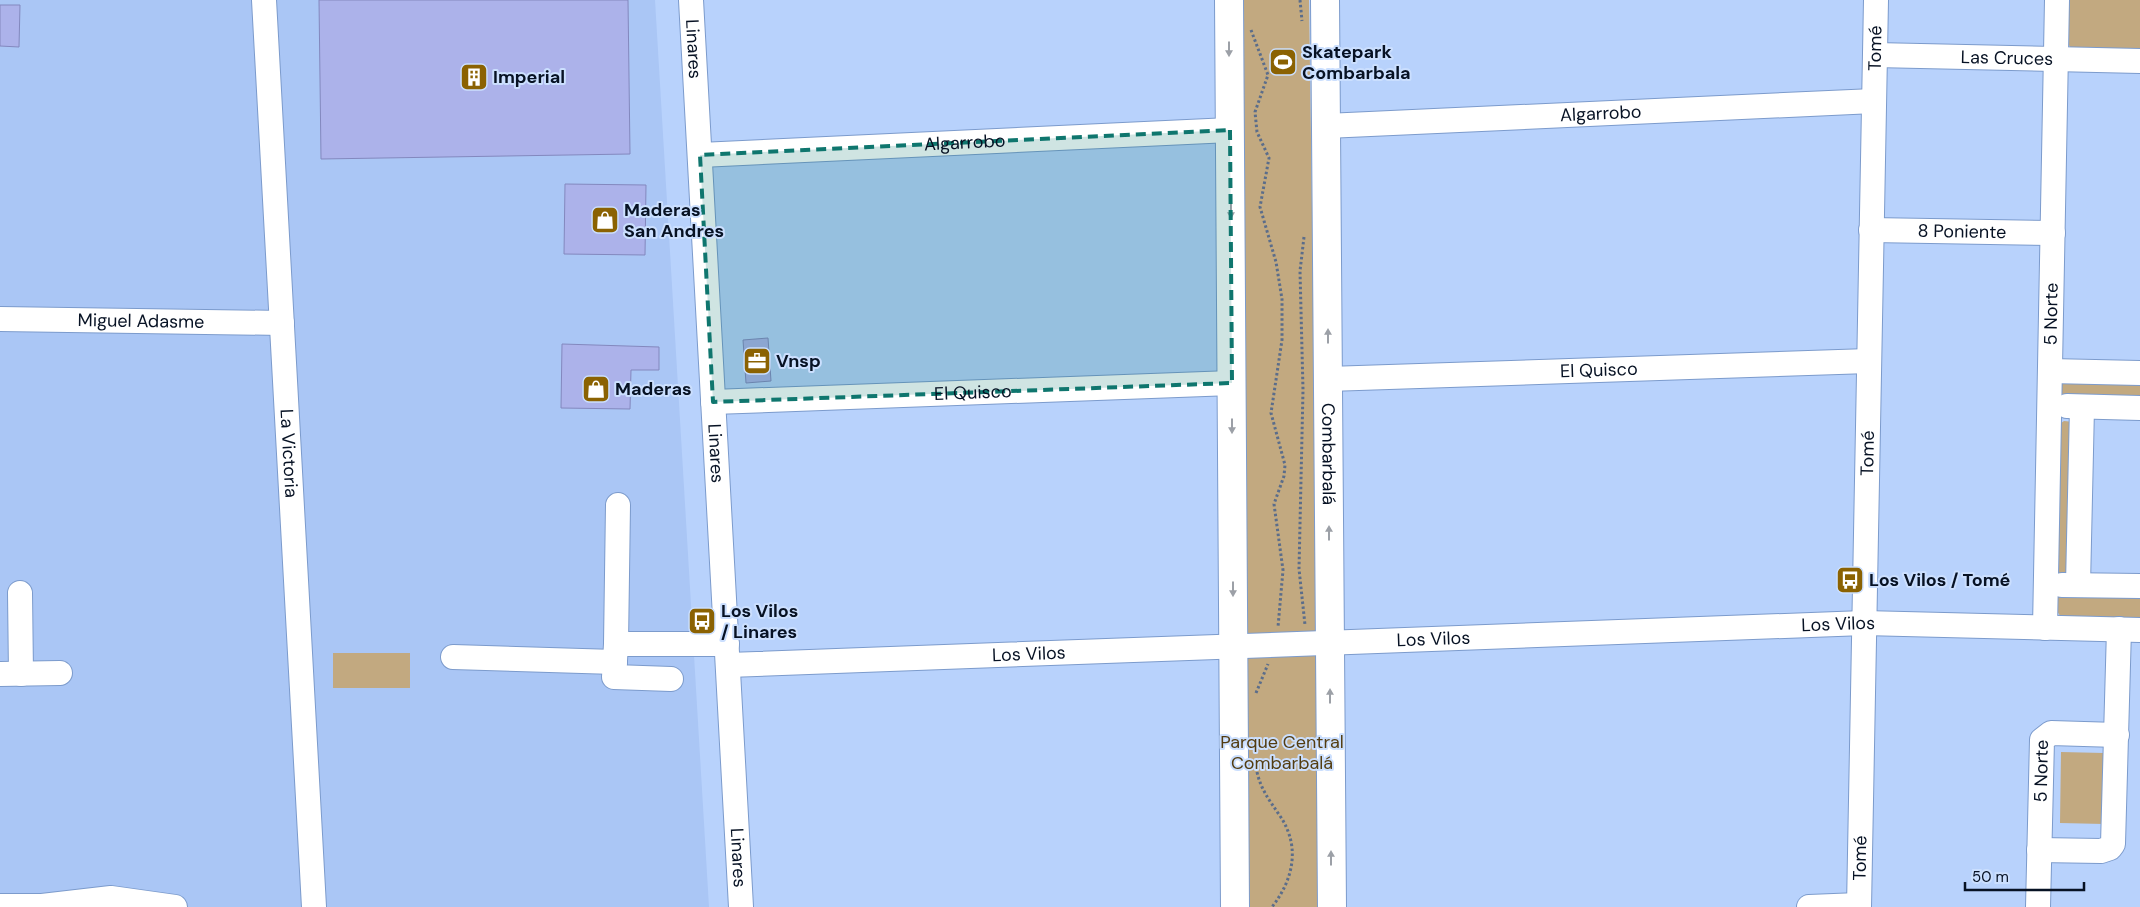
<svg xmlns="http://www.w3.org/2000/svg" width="2140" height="907" viewBox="0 0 2140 907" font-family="'DM Sans',sans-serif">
	<rect width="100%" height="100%" fill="#b8d2fc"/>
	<!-- built -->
	<path fill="#aac6f5" d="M0,0H655L709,907H0Z"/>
	<!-- green -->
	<path fill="#c2a980" d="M1244,0H1309L1322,907H1245Z
		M2068,0H2140V52L2071,48L2068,44Z
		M2140,380V405L2065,398L2059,390L2060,381Z
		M2064,421L2074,422L2068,581L2055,572L2061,423Z
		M2061,593L2140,594V623L2062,619L2057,611L2056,596Z
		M333,653H410V688H333Z
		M2061,752L2104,753V824L2060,823Z"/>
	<!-- building -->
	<path fill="#acb2ea" stroke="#8388be" d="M319,0H628L630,154L321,159Z
		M0,5H20L19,47L0,46Z
		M565,184L646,185L645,255L564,254Z
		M768,338L771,381L746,383L743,340Z
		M562,344L659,347V370H631L630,409L561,408Z"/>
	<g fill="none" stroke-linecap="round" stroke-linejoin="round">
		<!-- minor casing -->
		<g stroke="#7c9bcc" stroke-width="26">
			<g id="minor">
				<path id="s1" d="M264,0L314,907"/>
				<path id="s2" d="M691,0L741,907"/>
				<path id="s3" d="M1875,55L2140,61"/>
				<path id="s4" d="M1326,126L1874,101"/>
				<path id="s5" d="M700,155L1230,130"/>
				<path id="s6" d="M1871,230L2053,233"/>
				<path id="s7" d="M0,319L282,323"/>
				<path d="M2050,371L2140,373"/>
				<path id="s8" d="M1328,379L1869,361"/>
				<path id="s9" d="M713,402L1232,383"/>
				<path d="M2067,406L2140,408"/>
				<path d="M2062,585L2140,586"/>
				<path d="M2078,585L2082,407"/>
				<path d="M20,593L21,674"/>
				<path id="s10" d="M2045,628L2057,0"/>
				<path d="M616,644L618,505"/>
				<path d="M453,657L615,662"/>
				<path id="s11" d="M728,665L1864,623L2140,630"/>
				<path d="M0,674L60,673"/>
				<path d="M671,679L614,677L616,644H727"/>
				<path d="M2039,850L2101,851L2110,848L2113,844L2119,629"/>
				<path d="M0,906H42L111,898L175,907"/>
				<path d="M1809,907L1859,905"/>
				<path id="s12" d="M1859,907L1876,0"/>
				<path id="s13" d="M2038,907L2042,740L2051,733L2117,735"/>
			</g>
		</g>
		<!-- major casing -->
		<g stroke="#7c9bcc" stroke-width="30">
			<g id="major">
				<path d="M1229,0L1235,907"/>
				<path id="s14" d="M1325,0L1332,907"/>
			</g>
		</g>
		<!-- path -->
		<path stroke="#5b6d8a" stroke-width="3" stroke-dasharray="2.5 2.5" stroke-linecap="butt" d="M1300,0L1302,21
			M1251,30L1268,75L1255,112L1257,132L1269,158L1260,207L1276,262L1282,299V340L1271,413L1285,465L1284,476L1274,504L1283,570L1278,627
			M1304,237L1300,271L1303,390L1299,569L1305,625
			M1256,693L1268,664
			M1257,772C1261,790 1270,801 1280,816C1301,847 1293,880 1272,907"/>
		<!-- minor -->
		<use href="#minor" stroke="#fff" stroke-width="24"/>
		<!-- major -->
		<use href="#major" stroke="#fff" stroke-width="28"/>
	</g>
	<!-- one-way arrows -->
	<defs><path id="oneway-solid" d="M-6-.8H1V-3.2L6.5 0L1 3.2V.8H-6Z" transform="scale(1.25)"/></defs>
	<g fill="#9ca0a7">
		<use href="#oneway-solid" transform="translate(1229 49) rotate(90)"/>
		<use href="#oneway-solid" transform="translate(1231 211) rotate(90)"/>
		<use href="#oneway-solid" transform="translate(1328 336) rotate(-90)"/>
		<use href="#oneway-solid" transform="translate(1232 426) rotate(90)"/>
		<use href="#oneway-solid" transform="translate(1329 533) rotate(-90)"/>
		<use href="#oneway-solid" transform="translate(1233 589) rotate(90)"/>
		<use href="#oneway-solid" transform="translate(1330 696) rotate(-90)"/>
		<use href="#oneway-solid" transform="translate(1331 858) rotate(-90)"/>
	</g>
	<!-- marked area -->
	<path fill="#0f766e" fill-opacity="0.2" stroke="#0f766e" stroke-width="4" stroke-dasharray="10 6" stroke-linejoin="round" d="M1230,130L1232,383L713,402L700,155Z"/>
	<!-- icons -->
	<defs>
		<g id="stadium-square" transform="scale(1.4375)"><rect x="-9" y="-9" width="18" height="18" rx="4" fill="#8b6202" stroke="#cbdffe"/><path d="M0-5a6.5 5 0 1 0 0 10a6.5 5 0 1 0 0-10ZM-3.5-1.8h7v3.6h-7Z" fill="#fff"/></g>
		<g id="building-square" transform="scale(1.4375)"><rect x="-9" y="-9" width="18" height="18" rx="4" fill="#8b6202" stroke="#cbdffe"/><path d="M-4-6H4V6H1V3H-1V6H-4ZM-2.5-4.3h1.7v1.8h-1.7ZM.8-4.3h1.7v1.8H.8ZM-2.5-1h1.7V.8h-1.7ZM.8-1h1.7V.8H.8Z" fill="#fff"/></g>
		<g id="shop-square" transform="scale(1.4375)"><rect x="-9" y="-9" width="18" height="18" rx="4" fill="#8b6202" stroke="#cbdffe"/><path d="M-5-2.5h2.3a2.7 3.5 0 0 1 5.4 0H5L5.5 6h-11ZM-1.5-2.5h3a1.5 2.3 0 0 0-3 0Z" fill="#fff"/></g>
		<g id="office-square" transform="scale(1.4375)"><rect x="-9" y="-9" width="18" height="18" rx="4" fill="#8b6202" stroke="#cbdffe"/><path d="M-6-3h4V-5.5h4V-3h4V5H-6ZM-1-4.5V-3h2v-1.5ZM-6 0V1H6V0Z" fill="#fff"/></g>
		<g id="bus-square" transform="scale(1.4375)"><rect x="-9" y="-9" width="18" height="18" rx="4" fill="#8b6202" stroke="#cbdffe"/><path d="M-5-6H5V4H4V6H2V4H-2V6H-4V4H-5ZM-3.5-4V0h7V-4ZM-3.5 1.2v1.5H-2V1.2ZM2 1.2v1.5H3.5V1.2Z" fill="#fff"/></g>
	</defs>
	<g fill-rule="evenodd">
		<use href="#stadium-square" x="1283" y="62"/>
		<use href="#building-square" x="474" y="77"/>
		<use href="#shop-square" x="605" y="220"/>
		<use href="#office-square" x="757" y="361"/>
		<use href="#shop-square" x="596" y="389"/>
		<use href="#bus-square" x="1850" y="580"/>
		<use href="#bus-square" x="702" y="621"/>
	</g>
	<g text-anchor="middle" stroke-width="4" stroke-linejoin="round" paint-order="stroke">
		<!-- street labels -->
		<g font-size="18" fill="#071224" stroke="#cbdffe">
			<text dy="6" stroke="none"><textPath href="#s2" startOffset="49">Linares</textPath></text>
			<text dy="6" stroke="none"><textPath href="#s12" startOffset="859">Tomé</textPath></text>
			<text dy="6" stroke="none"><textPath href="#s3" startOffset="132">Las Cruces</textPath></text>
			<text dy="6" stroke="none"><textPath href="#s4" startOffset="275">Algarrobo</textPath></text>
			<text dy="6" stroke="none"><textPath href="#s5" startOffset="265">Algarrobo</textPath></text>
			<text dy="6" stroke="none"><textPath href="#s6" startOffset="91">8 Poniente</textPath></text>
			<text dy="6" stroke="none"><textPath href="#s10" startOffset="314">5 Norte</textPath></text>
			<text dy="6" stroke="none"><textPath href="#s7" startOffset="141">Miguel Adasme</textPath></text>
			<text dy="6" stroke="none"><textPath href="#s8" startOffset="271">El Quisco</textPath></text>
			<text dy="6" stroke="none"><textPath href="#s9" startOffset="260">El Quisco</textPath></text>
			<text dy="6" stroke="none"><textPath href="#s2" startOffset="454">Linares</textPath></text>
			<text dy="6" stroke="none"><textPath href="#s12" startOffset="454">Tomé</textPath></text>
			<text dy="6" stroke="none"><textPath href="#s1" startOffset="454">La Victoria</textPath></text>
			<text dy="6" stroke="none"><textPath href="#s14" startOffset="454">Combarbalá</textPath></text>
			<text dy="6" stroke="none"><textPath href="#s11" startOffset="1111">Los Vilos</textPath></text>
			<text dy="6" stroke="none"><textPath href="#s11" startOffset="706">Los Vilos</textPath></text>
			<text dy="6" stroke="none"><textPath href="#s11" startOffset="301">Los Vilos</textPath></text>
			<text dy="6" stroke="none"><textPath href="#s13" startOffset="136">5 Norte</textPath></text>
			<text dy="6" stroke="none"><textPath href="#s2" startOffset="859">Linares</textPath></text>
			<text dy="6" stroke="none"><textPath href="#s12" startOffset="49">Tomé</textPath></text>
		</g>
		<!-- poi labels -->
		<g font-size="18" font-weight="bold" fill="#071224" stroke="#cbdffe" text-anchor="start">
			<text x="1302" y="58">Skatepark<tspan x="1302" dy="21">Combarbala</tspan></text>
			<text x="493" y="83">Imperial</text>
			<text x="624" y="216">Maderas<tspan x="624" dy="21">San Andres</tspan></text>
			<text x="776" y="367">Vnsp</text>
			<text x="615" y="395">Maderas</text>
			<text x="1869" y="586">Los Vilos / Tomé</text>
			<text x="721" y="617">Los Vilos<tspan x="721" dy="21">/ Linares</tspan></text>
		</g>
		<!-- park labels -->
		<g font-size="18" fill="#533c10" stroke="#cbdffe">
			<text x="1282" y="748">Parque Central<tspan x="1282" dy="21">Combarbalá</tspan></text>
		</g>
	</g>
	<!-- scale -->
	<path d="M1965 882v8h119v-8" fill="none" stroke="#071224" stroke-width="2.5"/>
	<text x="1972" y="882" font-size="15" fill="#071224" stroke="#cbdffe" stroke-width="4" paint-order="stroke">50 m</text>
</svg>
